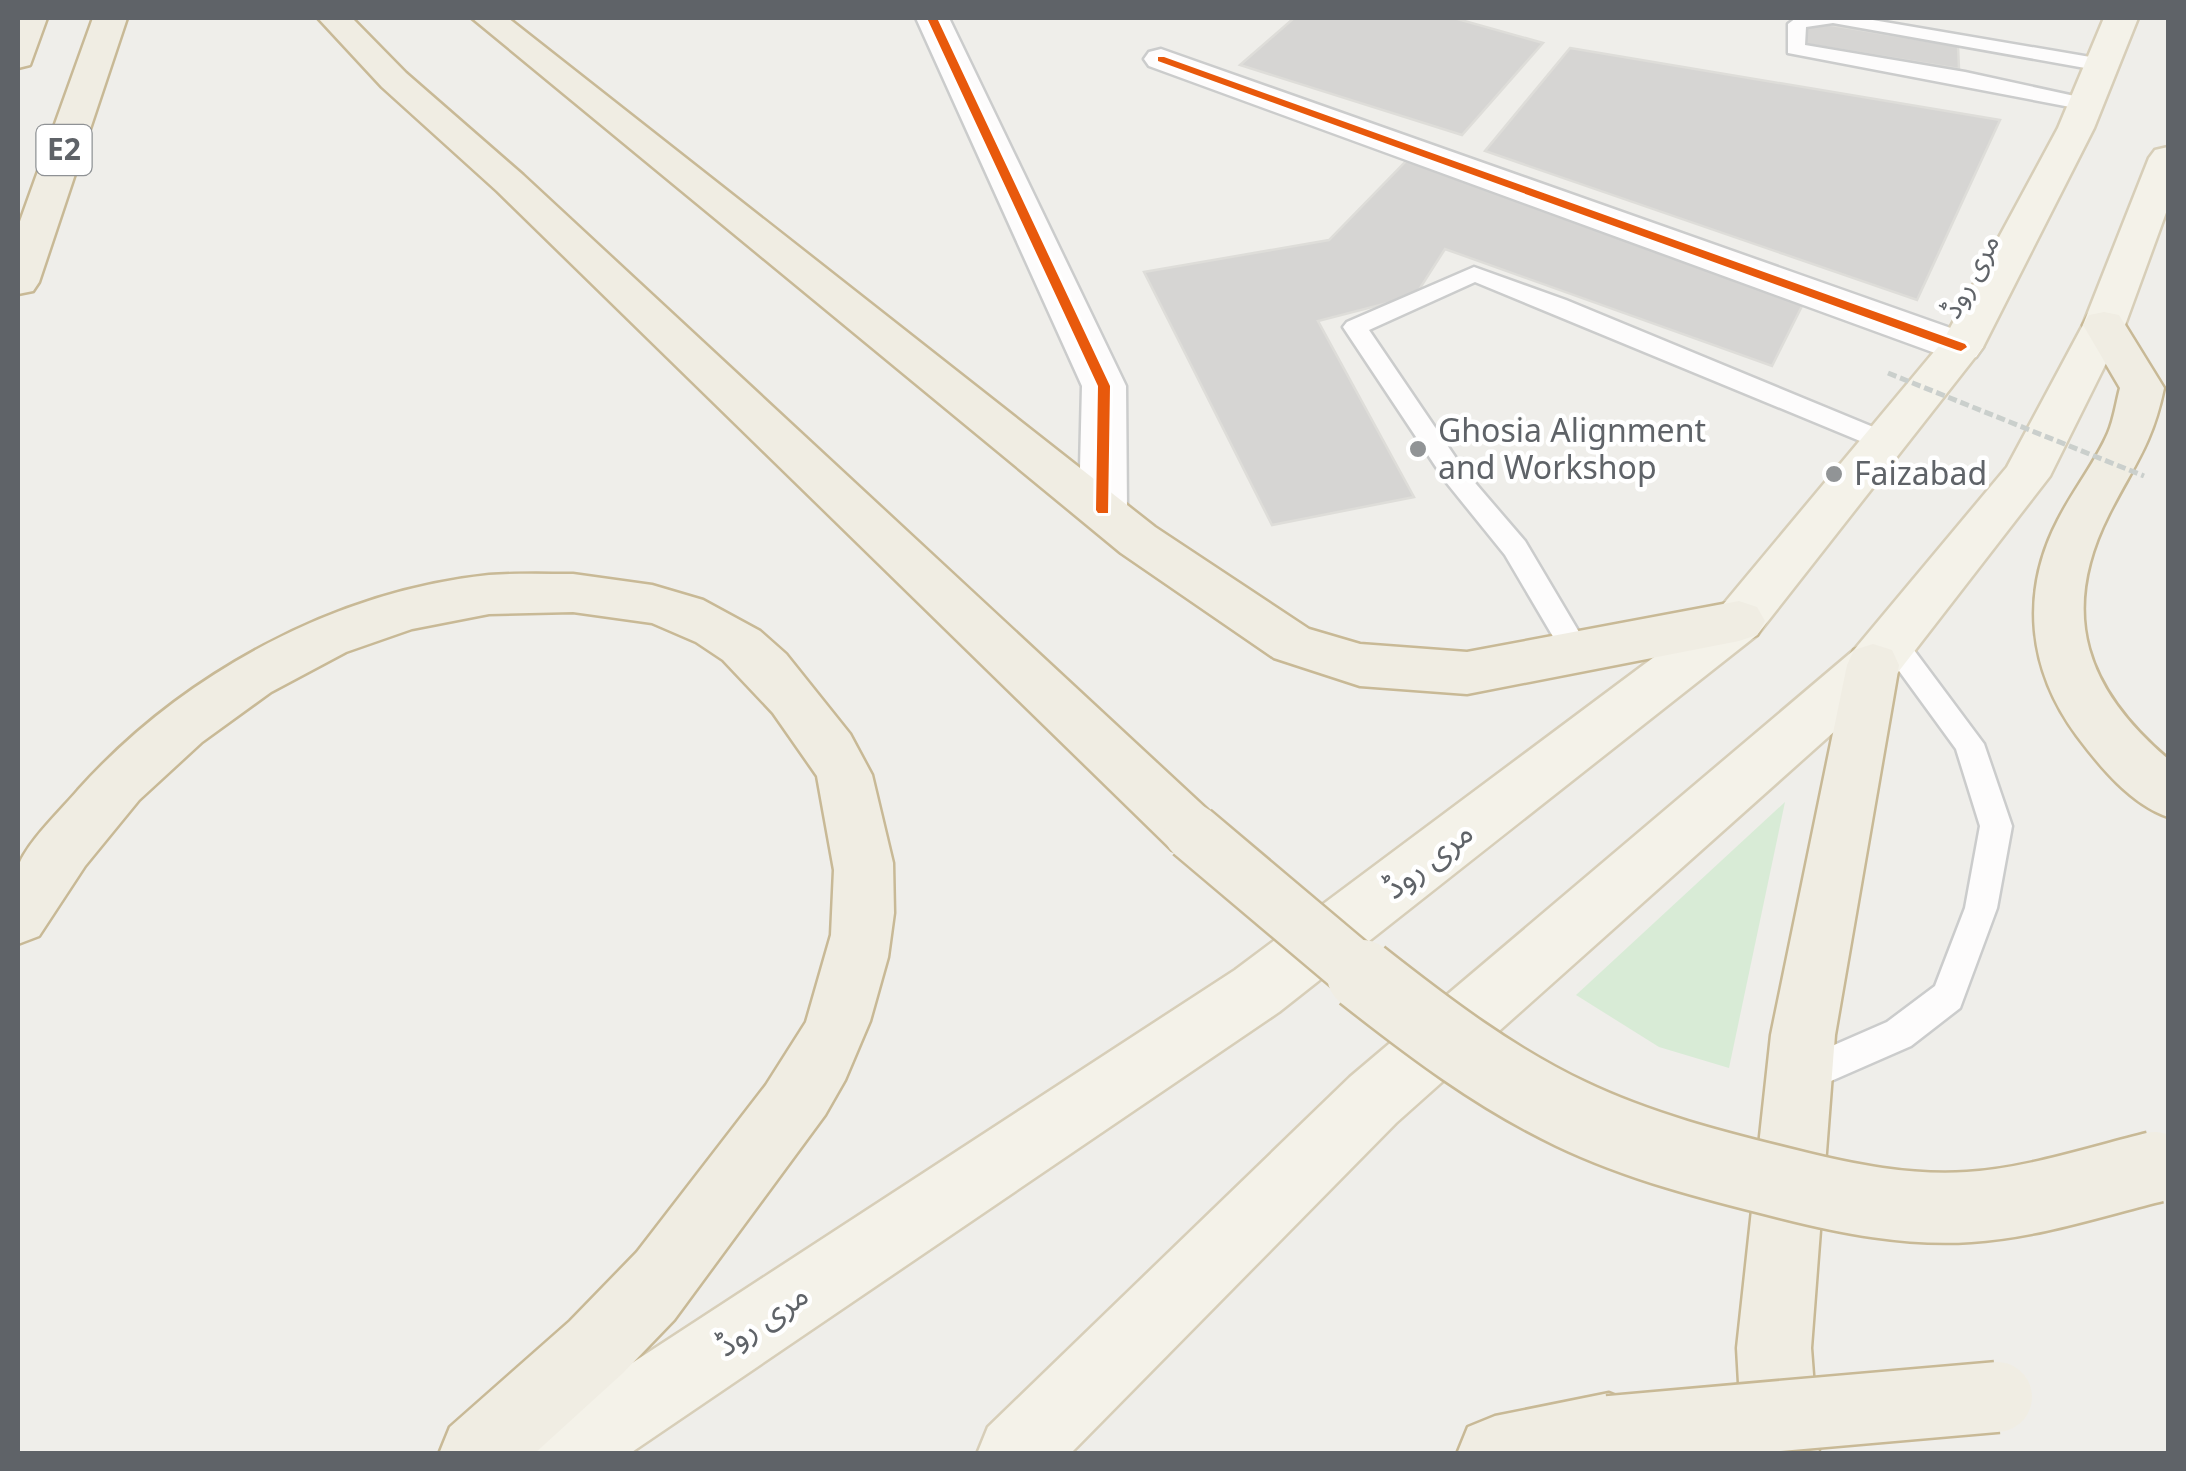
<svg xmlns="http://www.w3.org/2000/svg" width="2186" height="1471" viewBox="0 0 2186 1471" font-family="'Noto Sans','Noto Sans Arabic',sans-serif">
	<rect width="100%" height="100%" fill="#efeeea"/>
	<!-- green -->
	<path fill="#d8ebd6" d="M1785,802L1729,1068L1659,1047L1576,995Z"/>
	<!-- building -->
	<path fill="#d6d5d3" stroke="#deddd9" stroke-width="2.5" d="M1294,18H1454L1543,43L1462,135L1240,65Z
		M1807,21L1958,46L1959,69L1805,44Z
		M1570,48L2000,120L1917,300L1485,151Z
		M1412,155L1806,298L1772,366L1445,249L1415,296L1318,321L1414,497L1272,525L1144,272L1329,240Z"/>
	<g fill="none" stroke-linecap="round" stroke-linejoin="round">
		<!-- lane casing -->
		<g stroke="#cbcccc" stroke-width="5">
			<path id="lane" d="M1796,18H1861L2102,59L2111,65L2102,71L1833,23L1806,27L1805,45L1965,72L2093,100L2096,104L2086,110L1788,53V24Z
				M1474,267L1566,300L1895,436L1899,442L1886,451L1877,448L1475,282L1369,330L1464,470L1525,541L1592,654L1588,662L1578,665L1568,662L1505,555L1446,482L1343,327L1347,322Z
				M1892,631L1902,634L1984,744L2012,826L1997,908L1960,1008L1911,1046L1799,1095L1786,1090L1781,1078L1786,1066L1887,1022L1935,986L1965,908L1980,826L1956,749L1878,642L1882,634Z"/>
		</g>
		<!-- street casing -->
		<g stroke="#cbcccc" stroke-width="5">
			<path id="street" d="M916,18H949L1126,386L1127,510L1120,522L1103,527L1086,522L1079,510L1082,386Z
				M1161,49L1976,337L1983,347L1976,357L1961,361L1946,357L1149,66L1144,59L1149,52Z"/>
		</g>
		<!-- primary casing -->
		<g stroke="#d7ceb8" stroke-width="5">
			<path id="primary" d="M2104,18H2138L2094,128L1983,347L1757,635L1279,1012L629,1454H523L534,1427L1235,970L1721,607L1943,341L2058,128Z
				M2168,147V207L2125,325L2050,476L1892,680L1396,1123L1070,1454H977L988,1427L1350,1077L1854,650L2007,467L2083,325L2149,158L2155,150Z"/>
		</g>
		<!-- highway casing -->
		<g stroke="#c8b996" stroke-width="5">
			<path id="highway" d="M18,18H47L30,65L18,68Z
				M93,18H127L39,282L33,291L18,294V227Z
				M318,18H352L406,73L523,175L1212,814L1221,832L1212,850L1192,857L1172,850L497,191L382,87Z
				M472,18H508L1155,527L1309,629L1360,644L1467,652L1739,601L1757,607L1765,621L1757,635L1739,641L1467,694L1360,686L1274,658L1121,553Z
				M2104,312L2119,315L2164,388C2152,445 2134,465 2109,514C2058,615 2087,690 2168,759V817C2131,804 2101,768 2077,736C2028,670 2020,593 2058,520C2073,490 2095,463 2108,433C2114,419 2116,403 2120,388L2083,325L2089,315Z
				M573,574L652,585L703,600L760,631L786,654L850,734L872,775L893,863L894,913L888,957L870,1021L845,1080L825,1115L674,1320L623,1373L534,1454H439L450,1427L570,1321L637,1252L766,1085L806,1022L831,935L834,870L817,776L773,713L723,660L696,642L652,623L573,612L489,614L412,629L346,652L271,692L202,742L139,800L85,866L39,936L18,944C17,923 12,889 18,868C24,845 62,809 78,790C181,675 334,591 489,575C517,573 545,574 573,574Z
				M1873,644L1892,650L1899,665L1835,1035L1811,1348L1819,1454H1743L1737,1348L1771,1035L1847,665L1854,650Z
				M1609,1393L1636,1404L1647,1431L1638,1454H1457L1468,1427L1495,1416Z"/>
		</g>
		<!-- lane -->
		<use href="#lane" fill="#fdfcfc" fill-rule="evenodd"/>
		<!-- street -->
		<use href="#street" fill="#fdfcfc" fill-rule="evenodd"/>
		<!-- primary -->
		<use href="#primary" fill="#f4f2e9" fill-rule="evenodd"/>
		<!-- highway -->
		<use href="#highway" fill="#f0ede3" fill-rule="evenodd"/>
		<!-- highway-bridge-far1 casing -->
		<g stroke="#c8b996" stroke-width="61" stroke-linecap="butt">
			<path id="highway-bridge-far1" d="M1192,832L1365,978"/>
		</g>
		<!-- highway-bridge casing -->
		<g stroke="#c8b996" stroke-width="75" stroke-linecap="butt">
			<path id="highway-bridge" d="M1362,975C1428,1027 1495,1078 1571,1114C1640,1147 1715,1166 1788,1184C1847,1199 1908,1211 1969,1207C2032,1203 2094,1182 2155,1167
				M1609,1431L1997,1397"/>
		</g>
		<!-- path-bridge -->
		<path stroke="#cacfcc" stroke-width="5" stroke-dasharray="9 4" stroke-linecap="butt" d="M1888,373L2144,476"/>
		<!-- highway-bridge-far1 -->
		<use href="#highway-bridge-far1" stroke="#f0ede3" stroke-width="56"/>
		<!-- highway-bridge -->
		<use href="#highway-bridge" stroke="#f0ede3" stroke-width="70"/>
		<!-- cycleway casing -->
		<g stroke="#fff" stroke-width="6">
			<path id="cycleway" d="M927,18H937L1110,386L1108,513H1098L1096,510L1098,386Z
				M1158,57H1164L1965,344L1967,347L1961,351L1957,350L1158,61Z"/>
		</g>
		<!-- cycleway -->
		<use href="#cycleway" fill="#e8590c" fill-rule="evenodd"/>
	</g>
	<!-- markers -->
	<g fill="#919496" stroke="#fff" stroke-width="4">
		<circle cx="1418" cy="449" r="10"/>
		<circle cx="1834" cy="474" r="10"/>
	</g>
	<g text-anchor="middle" stroke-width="9" stroke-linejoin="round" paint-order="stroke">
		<!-- far-street labels -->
		<g font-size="28" fill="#5f6368" stroke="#fff">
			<text transform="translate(1970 276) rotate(-62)" y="10">مری روڈ</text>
		</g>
		<!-- shield labels -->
		<rect fill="#fff" stroke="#8f9295" stroke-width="2.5" x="36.5" y="125" width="55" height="50" rx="8"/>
		<g font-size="30" font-weight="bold" fill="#5f6368">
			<text x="64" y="160">E2</text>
		</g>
		<!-- poi labels -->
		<g font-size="32" fill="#5f6368" stroke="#fff" text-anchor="start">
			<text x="1438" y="442">Ghosia Alignment<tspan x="1438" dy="37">and Workshop</tspan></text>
			<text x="1854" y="485">Faizabad</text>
		</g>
		<!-- street labels -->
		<g font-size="32" fill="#5f6368" stroke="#fff">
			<text transform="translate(1428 860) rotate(-38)" y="11">مری روڈ</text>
			<text transform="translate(762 1320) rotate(-34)" y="11">مری روڈ</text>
		</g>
	</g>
	<!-- border -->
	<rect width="2186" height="1471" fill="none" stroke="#5f6368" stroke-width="40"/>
</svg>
